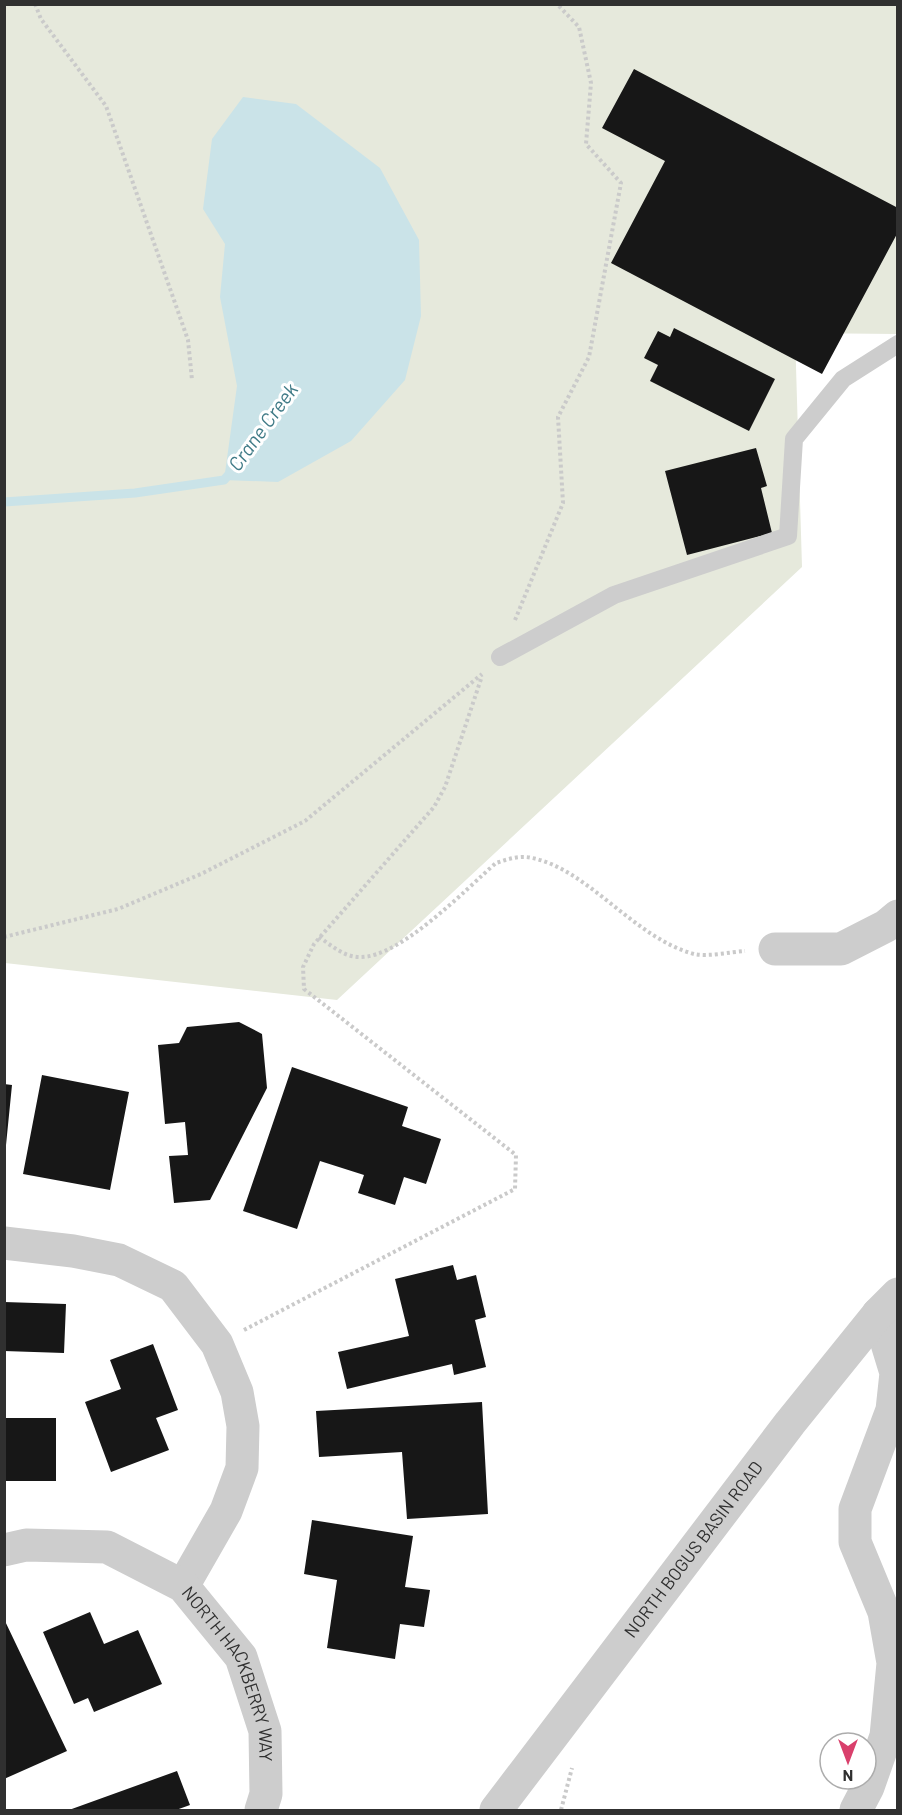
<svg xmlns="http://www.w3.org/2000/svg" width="902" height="1815" viewBox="0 0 902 1815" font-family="Barlow,sans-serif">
	<rect width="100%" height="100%" fill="#fff"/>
	<!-- green -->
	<path fill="#e6e9dc" d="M5,5H897V334L795,333L802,567L337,1000L5,963Z"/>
	<!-- water -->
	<path fill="#cae3e8" d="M243,97L296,104L380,168L419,240L421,316L405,380L351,441L278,482L224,480L237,386L220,297L225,244L203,209L212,139Z"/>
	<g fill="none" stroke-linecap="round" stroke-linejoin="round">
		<!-- stream -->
		<path stroke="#cae3e8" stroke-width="9" d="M4,502L135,493L224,480L231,472"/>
	</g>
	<!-- building -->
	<path fill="#171717" d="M634,69L898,208V232L822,374L611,263L665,161L602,128Z
		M674,328L775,379L749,431L650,381L658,365L644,358L658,331L670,337Z
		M756,448L767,486L761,488L772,533L687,555L665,471Z
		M239,1022L262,1034L267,1088L210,1200L174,1203L169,1156L188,1155L185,1122L165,1124L158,1045L179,1043L187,1027Z
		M292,1067L408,1107L402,1126L441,1139L426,1184L404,1177L395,1205L358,1193L364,1175L320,1161L297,1229L243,1211Z
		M42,1075L129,1092L110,1190L23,1174Z
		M4,1084L12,1085L6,1145H4Z
		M453,1265L457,1280L476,1275L486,1317L475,1320L486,1367L454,1375L452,1364L347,1389L338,1352L409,1336L395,1279Z
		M4,1302L66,1304L64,1353L4,1351Z
		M153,1344L178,1410L156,1418L169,1450L111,1472L85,1402L121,1389L110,1360Z
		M482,1402L488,1514L407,1519L402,1452L319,1457L316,1411Z
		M4,1418H56V1481H4Z
		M312,1520L413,1536L405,1587L430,1590L424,1627L400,1624L395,1659L327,1648L337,1580L304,1574Z
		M90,1612L104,1644L138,1630L162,1684L94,1712L88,1698L74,1704L43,1632Z
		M4,1619L67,1751L4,1779Z
		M177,1771L190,1805L176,1810H69Z"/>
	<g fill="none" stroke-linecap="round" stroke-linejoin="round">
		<!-- path -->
		<path stroke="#cacaca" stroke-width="4" stroke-dasharray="3 3" stroke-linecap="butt" d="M35,4L41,19L106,106L188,340L192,380
			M515,620L563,503L558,417L589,357L621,183L586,144L591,83L579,27L557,4
			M4,937L118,909L201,874L305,821L482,674
			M319,937C332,946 344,957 360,957C400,958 466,889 496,863C508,859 520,855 532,858C588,869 634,938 694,954C709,957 730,952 745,951
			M244,1330L515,1189L516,1155L304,989L303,967L314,944L434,807L445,787L482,676
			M561,1810L572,1768"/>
		<!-- service -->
		<path stroke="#cdcdcd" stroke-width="18" d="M500,657L614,595L788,536L794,439L843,379L898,344"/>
		<!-- minor -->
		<g stroke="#cdcdcd" stroke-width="33">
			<path d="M775,949H841L886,926L898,916"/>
			<path d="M4,1243L73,1251L119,1260L173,1286L217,1344L237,1392L243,1426L242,1468L226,1511L183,1586"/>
			<path id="s1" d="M4,1550L26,1545L107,1547L183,1586L241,1657L265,1731L266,1794L261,1810"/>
			<path d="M856,1810L868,1787L886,1736L893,1663L884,1612L855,1542V1509L892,1410L896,1373L878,1314"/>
		</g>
		<!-- tertiary -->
		<path stroke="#cdcdcd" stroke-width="33" id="s2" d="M496,1810L790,1423L878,1314L898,1294"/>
	</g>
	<g text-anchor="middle" stroke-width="6" stroke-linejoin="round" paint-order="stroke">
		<!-- street labels -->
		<g font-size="18" fill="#303030" stroke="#fff">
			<text dy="6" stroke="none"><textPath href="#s2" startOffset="327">NORTH BOGUS BASIN ROAD</textPath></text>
			<text dy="6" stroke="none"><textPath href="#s1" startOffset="291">NORTH HACKBERRY WAY</textPath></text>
		</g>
		<!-- water labels -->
		<g font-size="20" font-style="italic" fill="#407b87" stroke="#fff">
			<text transform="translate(263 427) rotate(-54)" y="7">Crane Creek</text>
		</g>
	</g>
	<!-- border -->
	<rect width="902" height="1815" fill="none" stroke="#303030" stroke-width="12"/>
	<!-- north arrow -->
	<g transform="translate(848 1761) rotate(180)"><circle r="28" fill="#ffffff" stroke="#acacac" stroke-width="1.5"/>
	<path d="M0-4.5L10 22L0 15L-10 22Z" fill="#d9406c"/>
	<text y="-9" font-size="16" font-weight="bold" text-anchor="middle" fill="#303030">N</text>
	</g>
</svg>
